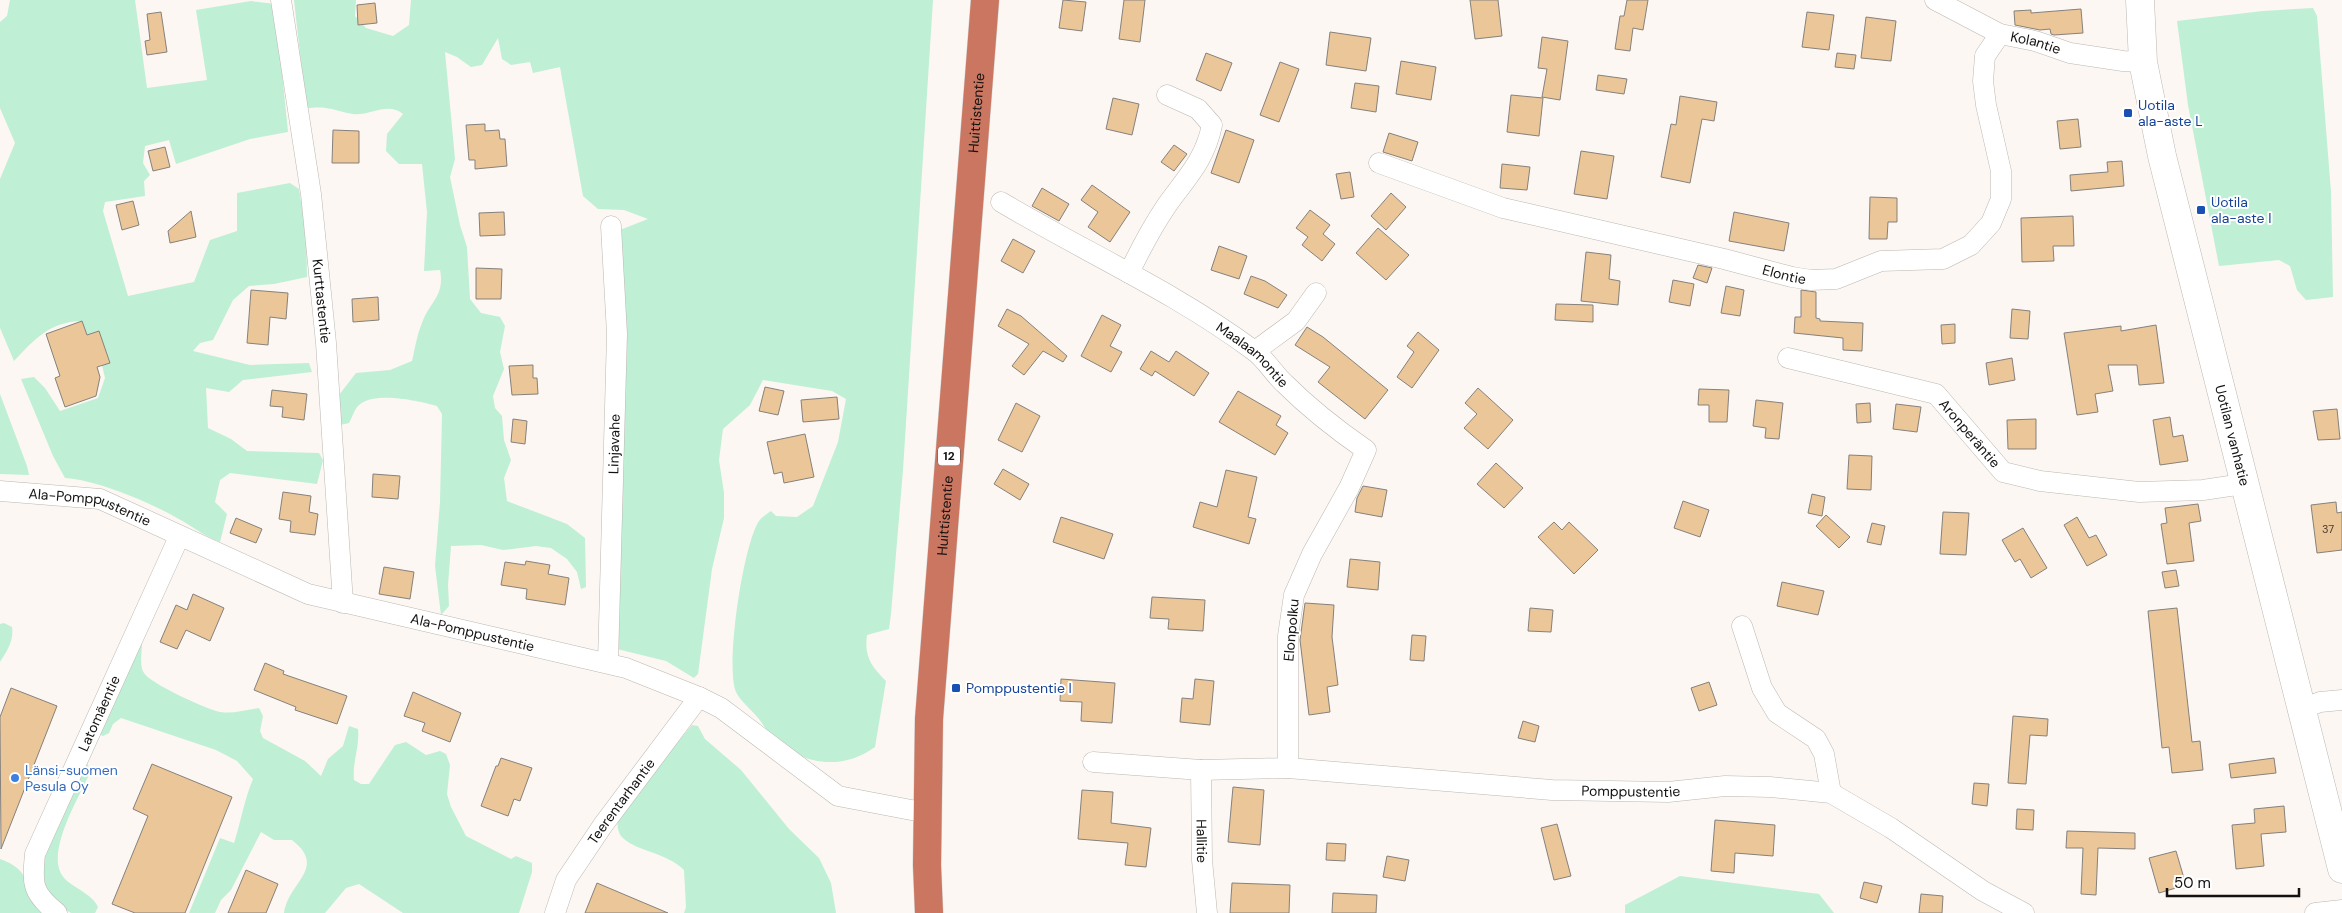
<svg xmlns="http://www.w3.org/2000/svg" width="2342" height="913" viewBox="0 0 2342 913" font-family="'DM Sans',sans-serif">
	<rect width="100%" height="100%" fill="#fcf7f2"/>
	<!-- green -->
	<path fill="#bfefd5" d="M10,0H135L147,88L207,80L196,10L251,1L275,4L288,132L250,139L176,164L169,140L145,146L143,163L150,175L144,181L145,196L105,202L103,211L128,296L194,282L210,240L237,231V193L290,183L299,189L306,231L307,277L274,284L249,286L233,300L213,340L200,343L193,351L250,365L309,363L312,372L243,380L229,392L206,388L208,428L231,439L247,451L319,453L323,460L317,484L230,473L220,480L215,502L227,514L220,542C204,536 192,526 177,518C149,502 97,480 65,478L53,456L21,379L34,377L45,388L60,411L98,398L105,378L102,365L110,362L99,331L87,335L82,321C49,322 35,339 14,361L0,328V179L15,143L0,108V22L7,16Z
		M294,0H356L355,16L366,28L393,36L409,25L411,0H933L903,470L891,614L889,629L867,635C864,656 871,666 886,681L875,747C839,773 796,764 767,731C764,727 762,722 758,718C752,710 741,702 736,692C725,667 743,545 759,521C762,517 767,514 771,511L776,516L797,517L813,506L838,442L846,399L832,391L763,380L750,405L723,429L719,460L724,493V518L712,569L698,674L694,678L666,661L617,649L620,230L648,219L624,210L598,209L583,196L560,67L533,73L530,62L511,65L502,59L498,38L482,65L471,67L457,57L445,52L455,159L450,177L460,225L467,247L470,299L481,313L500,317L505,326L500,352L504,369L493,396L495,408L502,416L504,440L511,460L504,478L507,501L567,524L585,538L586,587L581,589L577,572L567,559L551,548L536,546L503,550L481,545L451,546L448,585L449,606L441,615L435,566L440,502L442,414L437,406C420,401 372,390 358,406C354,410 352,418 349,423L340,425L339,395L356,373L390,370L412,361C415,348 417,335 422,323C430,301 445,296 440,270L424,271L427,212L422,164H399L386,151L387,134L403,114C388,101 370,116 353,114C344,113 335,109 326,108C319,107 312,108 306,108Z
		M2313,8L2317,16L2331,192L2333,297L2306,300L2297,290L2290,266L2279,260L2219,266L2188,105L2177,21L2263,11Z
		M0,394L27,466L29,475L0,474Z
		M4,623L12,627C14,641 7,651 0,662V624Z
		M142,643C142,651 139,666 144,673C151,684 203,707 216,711C230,715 245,710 259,708L263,716L260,731L263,738L305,761L321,776L328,759L343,746L349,726L358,729C360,747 352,762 354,780L361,784H369L395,745L406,742L426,755L440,751L446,754L450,765L447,794L451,807L466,836L511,859L516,856L532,863V872L519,913H403L359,884L346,888L325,913H284C288,882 328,868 292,840H274L261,832L231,890L221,900L215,913H189L220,838L234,843C241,822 244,800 253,779L237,761L216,750L121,718L113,724L109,733L103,736L96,733Z
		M692,725L698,726L705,739L741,770L789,829L819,858L831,883L836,913H684L686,907L684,870C666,852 638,852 623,838C617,832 617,824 618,816Z
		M84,758L90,769L88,777C77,801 42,859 66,880C76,889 93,895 98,907L95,913H71C62,907 50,899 46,889C32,861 72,787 84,758Z
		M0,859C39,873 19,893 42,913H0Z
		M1680,876L1819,894L1834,913H1625V905Z"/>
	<!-- building -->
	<path fill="#eac698" stroke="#86817c" d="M1063,0L1086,2L1082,31L1059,28Z
		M1124,0H1145L1140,42L1119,39Z
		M1470,0H1498L1502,36L1475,39Z
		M1627,0H1648L1643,30L1633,28L1630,51L1615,49L1620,16H1624Z
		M375,3L377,23L358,25L357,5Z
		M2081,9L2083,33L2054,35L2051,34L2050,29L2040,30L2015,25L2014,11L2031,10V13Z
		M161,12L167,52L147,55L145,41L150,40L147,14Z
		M1807,12L1834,15L1829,50L1802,47Z
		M1866,17L1896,21L1891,61L1861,58Z
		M1330,32L1371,38L1366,71L1326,65Z
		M1542,37L1568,41L1560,100L1542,97L1547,69L1538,68Z
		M1206,53L1232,63L1221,91L1196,80Z
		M1837,53L1856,55L1854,69L1835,67Z
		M1401,61L1436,67L1431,100L1396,94Z
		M1280,62L1299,69L1279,122L1260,115Z
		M1598,75L1627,79L1624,94L1596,90Z
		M1355,83L1379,86L1376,112L1351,108Z
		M1511,95L1543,98L1539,136L1507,132Z
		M1680,96L1717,102L1714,121L1702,119L1690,183L1661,177L1671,124L1676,125Z
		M1113,98L1139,104L1132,135L1106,129Z
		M2078,119L2081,147L2060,149L2057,121Z
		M485,124V131L499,130L500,139H505L507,166L475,169V160H469L466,125Z
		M333,130L359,131V163H332Z
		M1226,130L1254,140L1239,183L1211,173Z
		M1389,133L1418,142L1412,161L1383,152Z
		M1174,145L1187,154L1174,171L1161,162Z
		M165,147L170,167L153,171L148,151Z
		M1581,151L1614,156L1607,199L1574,194Z
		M2122,161L2124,186L2071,191L2070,175L2108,172L2107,162Z
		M1502,164L1530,167L1527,190L1500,188Z
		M1350,172L1354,197L1341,199L1336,174Z
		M1092,185L1130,212L1110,242L1088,227L1098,212L1081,200Z
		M1042,188L1069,204L1059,221L1032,206Z
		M1391,193L1406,207L1386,230L1371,216Z
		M1870,197L1897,198V222H1888L1887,239H1869Z
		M133,201L139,225L122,230L116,205Z
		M1310,210L1330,225L1323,234L1335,244L1322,261L1302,245L1308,237L1296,228Z
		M191,211L196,237L170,243L168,231Z
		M504,212L505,235L480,236L479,213Z
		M1734,212L1789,223L1784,251L1729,241Z
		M2073,216L2074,246H2053L2054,261L2022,262L2021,218Z
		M1378,228L1409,255L1386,280L1356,253Z
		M1013,239L1035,251L1023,273L1001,261Z
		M1219,246L1247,256L1239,279L1211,270Z
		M1586,252L1611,255L1609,279L1620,281L1618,305L1581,301Z
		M1698,265L1712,268L1707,283L1693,278Z
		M476,268L502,269L501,299H476Z
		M1251,276L1265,281L1287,295L1278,308L1244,294Z
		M1673,280L1694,284L1690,306L1669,302Z
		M1726,286L1744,290L1740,316L1721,313Z
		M251,290L288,293L286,319L270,317L268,345L247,343Z
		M1801,290L1816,292V318L1820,319V321L1863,323L1862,351L1843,350V338L1794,333L1795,317H1801Z
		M378,297L379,320L353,322L352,299Z
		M1556,304L1593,305V322L1555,320Z
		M1007,309L1021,316L1067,356L1063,362L1043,351L1024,375L1012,366L1029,344L998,326Z
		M2012,309L2030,311L2028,339L2010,338Z
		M1102,315L1121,325L1110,346L1122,352L1111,372L1081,356Z
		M82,321L87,335L99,331L110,363L97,367L100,377L96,396L65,407L55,378L60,376L46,334Z
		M1955,324V343L1942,344L1941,325Z
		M2156,325L2164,383L2139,385L2137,365H2108L2113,391L2095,394L2098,412L2077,415L2064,333L2121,326V331Z
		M1307,327L1323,337L1388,390L1365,419L1318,382L1330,367L1295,345Z
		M1418,332L1439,350L1412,388L1397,377L1414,352L1407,346Z
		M1151,351L1169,362L1176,351L1209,373L1194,396L1155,371L1152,376L1140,369Z
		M2012,358L2015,380L1989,385L1986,363Z
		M533,365V378H537L538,394L512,395L509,366Z
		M765,387L784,391L778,415L759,411Z
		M1478,388L1513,420L1488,449L1464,428L1477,414L1465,403Z
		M1699,389L1729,390L1727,422H1709V405H1698Z
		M272,390L307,394L304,420L282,417L283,407L270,406Z
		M1238,391L1281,416L1276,425L1288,433L1275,455L1219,422Z
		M837,397L839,419L803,422L801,400Z
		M1756,400L1783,403L1779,439L1765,438L1766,428L1753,426Z
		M1016,403L1040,416L1022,452L998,440Z
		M1870,403L1871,422L1857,423L1856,404Z
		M1896,404L1921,407L1917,432L1893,429Z
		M2337,409L2340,439L2318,440L2313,411Z
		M2170,417L2173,437L2183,435L2188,461L2160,465L2153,420Z
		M513,419L527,421L525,444L511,442Z
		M2036,419V449H2008L2007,420Z
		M805,434L814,477L784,483L782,472L774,474L767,442Z
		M1849,455L1872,456L1871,490L1847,489Z
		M1496,463L1523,488L1504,508L1477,484Z
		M1003,469L1029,484L1020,500L994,484Z
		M1226,470L1257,477L1248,517L1256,519L1249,544L1193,527L1200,502L1217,507Z
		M373,474L400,476L398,499L372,497Z
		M1363,486L1387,490L1382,517L1355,512L1357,498Z
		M283,492L311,496L309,512L318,514L315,535L290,532L291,521L279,519Z
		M1812,494L1825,497L1822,516L1808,513Z
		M1683,501L1709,510L1700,537L1674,528Z
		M2336,502L2337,513L2342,512V550L2317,553L2311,505Z
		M2198,504L2201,521L2189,523L2194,561L2167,564L2161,524L2167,523L2165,508Z
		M1943,512L1969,513L1966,555L1940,554Z
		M1826,515L1850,537L1839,548L1816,526Z
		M1061,517L1113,534L1104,559L1053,542Z
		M2077,517L2089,538L2096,535L2107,555L2087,566L2064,525Z
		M236,518L262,529L256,543L230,533Z
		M1554,522L1562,530L1569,522L1598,550L1574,574L1538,537Z
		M1872,523L1885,526L1881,545L1867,542Z
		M2023,528L2047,568L2031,578L2020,559L2015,562L2002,540Z
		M1350,559L1380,562L1378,590L1347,587Z
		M526,561L550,565L548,574L569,578L565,605L526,599L527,589L501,585L505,562L525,565Z
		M384,567L414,572L410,599L379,594Z
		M2176,570L2179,586L2165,588L2162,572Z
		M1782,582L1824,591L1818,615L1777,606Z
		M193,594L224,608L210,641L186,630L177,649L160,642L176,605L187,610Z
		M1152,597L1205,600L1203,631L1168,629L1169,619L1150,618Z
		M1305,603L1334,605L1332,637L1338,685L1327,687L1330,712L1309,715L1300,640Z
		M1530,608L1553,610L1551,632L1528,631Z
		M2177,608L2192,742L2200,741L2203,770L2172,773L2169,747L2162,748L2148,611Z
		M1412,635L1426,636L1424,661L1410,660Z
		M265,663L284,671L283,674L347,696L337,724L295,710L296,707L254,690Z
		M1061,679L1115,683L1112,723L1081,721L1082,702L1060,701Z
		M1195,679L1214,681L1210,725L1180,722L1182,698L1193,699Z
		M1709,682L1717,705L1699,711L1691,688Z
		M11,688L57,706L1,849L0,717Z
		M413,692L461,713L450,742L422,731L425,723L404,716Z
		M2013,716L2048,719L2047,736L2030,735L2026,784L2008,783Z
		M1523,721L1539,726L1535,742L1518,738Z
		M501,758L532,768L520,801L514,799L508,816L481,806L496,766H498Z
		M2274,758L2276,773L2231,778L2229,764Z
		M152,764L232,797L185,913H135L112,904L148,816L133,809Z
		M1974,783L1989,784L1987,806L1972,804Z
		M1233,787L1264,790L1260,845L1228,842Z
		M1082,790L1113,792L1111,823L1151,828L1146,867L1125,865L1128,843L1078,839Z
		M2284,806L2286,832L2261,834L2264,866L2236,869L2232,825L2255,823L2254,809Z
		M2017,809L2034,810L2033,830L2016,829Z
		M1715,820L1775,825L1773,856L1735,853L1734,873L1711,871Z
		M1557,824L1571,876L1554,880L1541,828Z
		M2067,831L2135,833V849L2098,848L2096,895L2081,894L2083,848H2066Z
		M1327,843L1346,844L1345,861L1326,860Z
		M2176,851L2186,885L2159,893L2149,858Z
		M1387,856L1409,860L1405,881L1383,877Z
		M246,870L278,884L266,913H228Z
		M1864,882L1882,886L1877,903L1860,898Z
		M597,883L668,913H585Z
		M1232,883L1290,885L1289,913H1230Z
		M1333,893L1377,895L1376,913H1332Z
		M1921,894L1943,896L1942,913H1919Z"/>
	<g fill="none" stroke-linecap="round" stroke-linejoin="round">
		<!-- street casing -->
		<g stroke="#bcb7b2" stroke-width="21">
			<g id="street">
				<path id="s1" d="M281,0L311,194L326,343L343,603"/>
				<path id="s2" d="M1935,0L2000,34L2035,41L2070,53L2123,61L2143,62"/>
				<path id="s3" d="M1379,163L1503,208L1724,259L1792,277L1811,280L1836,279L1881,261L1943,259L1971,245L1991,223L2001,199V171L1986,105L1983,81L1985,56L2000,34"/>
				<path id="s4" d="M1001,202C1085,252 1175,292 1253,350C1265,358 1273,373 1284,383C1309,408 1337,430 1366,450L1349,488L1312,554L1294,595L1288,636V768"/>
				<path d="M1129,273C1140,250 1152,227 1167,205C1187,177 1205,160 1212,125L1198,109L1167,95"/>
				<path d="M1255,351L1296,321L1316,293"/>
				<path id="s5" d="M1788,358L1936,394L2003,472L2040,481L2139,492L2203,490L2243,484"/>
				<path id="s6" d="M0,491L100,499L308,594L626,668L699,697L721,708L838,796L927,813"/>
				<path d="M1742,626L1762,688L1777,713L1816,739L1824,754L1831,793"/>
				<path id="s7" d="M608,662L617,334L611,226"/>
				<path d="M2302,709L2320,702L2342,700"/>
				<path id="s8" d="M1093,762L1201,770L1288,768L1552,790L1668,792L1725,786L1770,787L1831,793L1891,828L1983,891L2024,913"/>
				<path id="s9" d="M1201,770L1202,860L1207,913"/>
				<path id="s10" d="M57,913C32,893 32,884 35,854L179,537"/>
				<path id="s11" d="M555,913L566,880L603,825L699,697"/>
				<path d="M2315,913L2342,910"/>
			</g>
		</g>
		<!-- secondary casing -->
		<g stroke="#bcb7b2" stroke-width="29">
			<g id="secondary">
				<path id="s12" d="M2140,0L2143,62L2162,156L2342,869"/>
			</g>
		</g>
		<!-- highway casing -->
		<g stroke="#d5d4d4" stroke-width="29">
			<g id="highway">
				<path id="s13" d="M929,913L927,865L929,719L985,0"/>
			</g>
		</g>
		<!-- street -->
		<use href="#street" stroke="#fff" stroke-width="20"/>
		<!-- secondary -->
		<use href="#secondary" stroke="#fff" stroke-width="28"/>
		<!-- highway -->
		<use href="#highway" stroke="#ca7660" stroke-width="28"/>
	</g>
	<!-- markers -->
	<g fill="#1a4fb4" stroke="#fff" stroke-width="2">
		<rect x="2123" y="108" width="10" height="10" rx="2.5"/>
		<rect x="2196" y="205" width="10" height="10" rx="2.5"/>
		<rect x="951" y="683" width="10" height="10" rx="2.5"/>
	</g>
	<circle fill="#3f7fe0" stroke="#fff" stroke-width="2" cx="15" cy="778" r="5"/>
	<g text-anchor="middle" stroke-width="4" stroke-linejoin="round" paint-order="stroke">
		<!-- number labels -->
		<g font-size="11" fill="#4a3f33">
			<text x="2328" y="533">37</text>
		</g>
		<!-- shield labels -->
		<rect fill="#fff" stroke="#5a5958" stroke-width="1" x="938" y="446.5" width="22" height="19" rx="4"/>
		<g font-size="12" font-weight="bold" fill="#141211">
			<text x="949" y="460">12</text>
		</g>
		<!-- street labels -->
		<g font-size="14" fill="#141211" stroke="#fff">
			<text dy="5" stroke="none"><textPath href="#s2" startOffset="110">Kolantie</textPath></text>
			<text dy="5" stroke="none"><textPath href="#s13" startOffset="802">Huittistentie</textPath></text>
			<text dy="5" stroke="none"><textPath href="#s3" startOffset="421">Elontie</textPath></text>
			<text dy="5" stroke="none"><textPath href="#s1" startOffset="304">Kurttastentie</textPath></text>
			<text dy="5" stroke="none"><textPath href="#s4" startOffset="295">Maalaamontie</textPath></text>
			<text dy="5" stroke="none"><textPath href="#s5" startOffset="204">Aronperäntie</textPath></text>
			<text dy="5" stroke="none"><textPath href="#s12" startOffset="446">Uotilan vanhatie</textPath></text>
			<text dy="5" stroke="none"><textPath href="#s7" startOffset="218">Linjavahe</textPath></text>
			<text dy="5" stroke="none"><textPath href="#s6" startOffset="92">Ala-Pomppustentie</textPath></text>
			<text dy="5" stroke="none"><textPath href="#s13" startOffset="398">Huittistentie</textPath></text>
			<text transform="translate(1291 630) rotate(-85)" y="5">Elonpolku</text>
			<text dy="5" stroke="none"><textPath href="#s6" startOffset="498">Ala-Pomppustentie</textPath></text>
			<text dy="5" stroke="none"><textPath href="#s10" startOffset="222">Latomäentie</textPath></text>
			<text dy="5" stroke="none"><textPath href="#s8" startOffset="539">Pomppustentie</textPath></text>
			<text dy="5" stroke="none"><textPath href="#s11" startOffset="131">Teerentarhantie</textPath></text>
			<text dy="5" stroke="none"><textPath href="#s9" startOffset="71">Hallitie</textPath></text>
		</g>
		<!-- transit labels -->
		<g font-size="14" fill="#164399" stroke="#fff" text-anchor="start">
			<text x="2138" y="110">Uotila<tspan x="2138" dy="16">ala-aste L</tspan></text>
			<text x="2211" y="207">Uotila<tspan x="2211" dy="16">ala-aste I</tspan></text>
			<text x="966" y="693">Pomppustentie I</text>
		</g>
		<!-- shop labels -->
		<g font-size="14" fill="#366cbe" stroke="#fff" text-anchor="start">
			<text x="25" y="775">Länsi-suomen<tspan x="25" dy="16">Pesula Oy</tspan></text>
		</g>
	</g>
	<!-- scale -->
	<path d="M2167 888v8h132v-8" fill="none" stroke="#141211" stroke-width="2.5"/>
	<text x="2174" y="888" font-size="15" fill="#141211" stroke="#ffffff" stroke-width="4" paint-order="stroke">50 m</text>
</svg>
